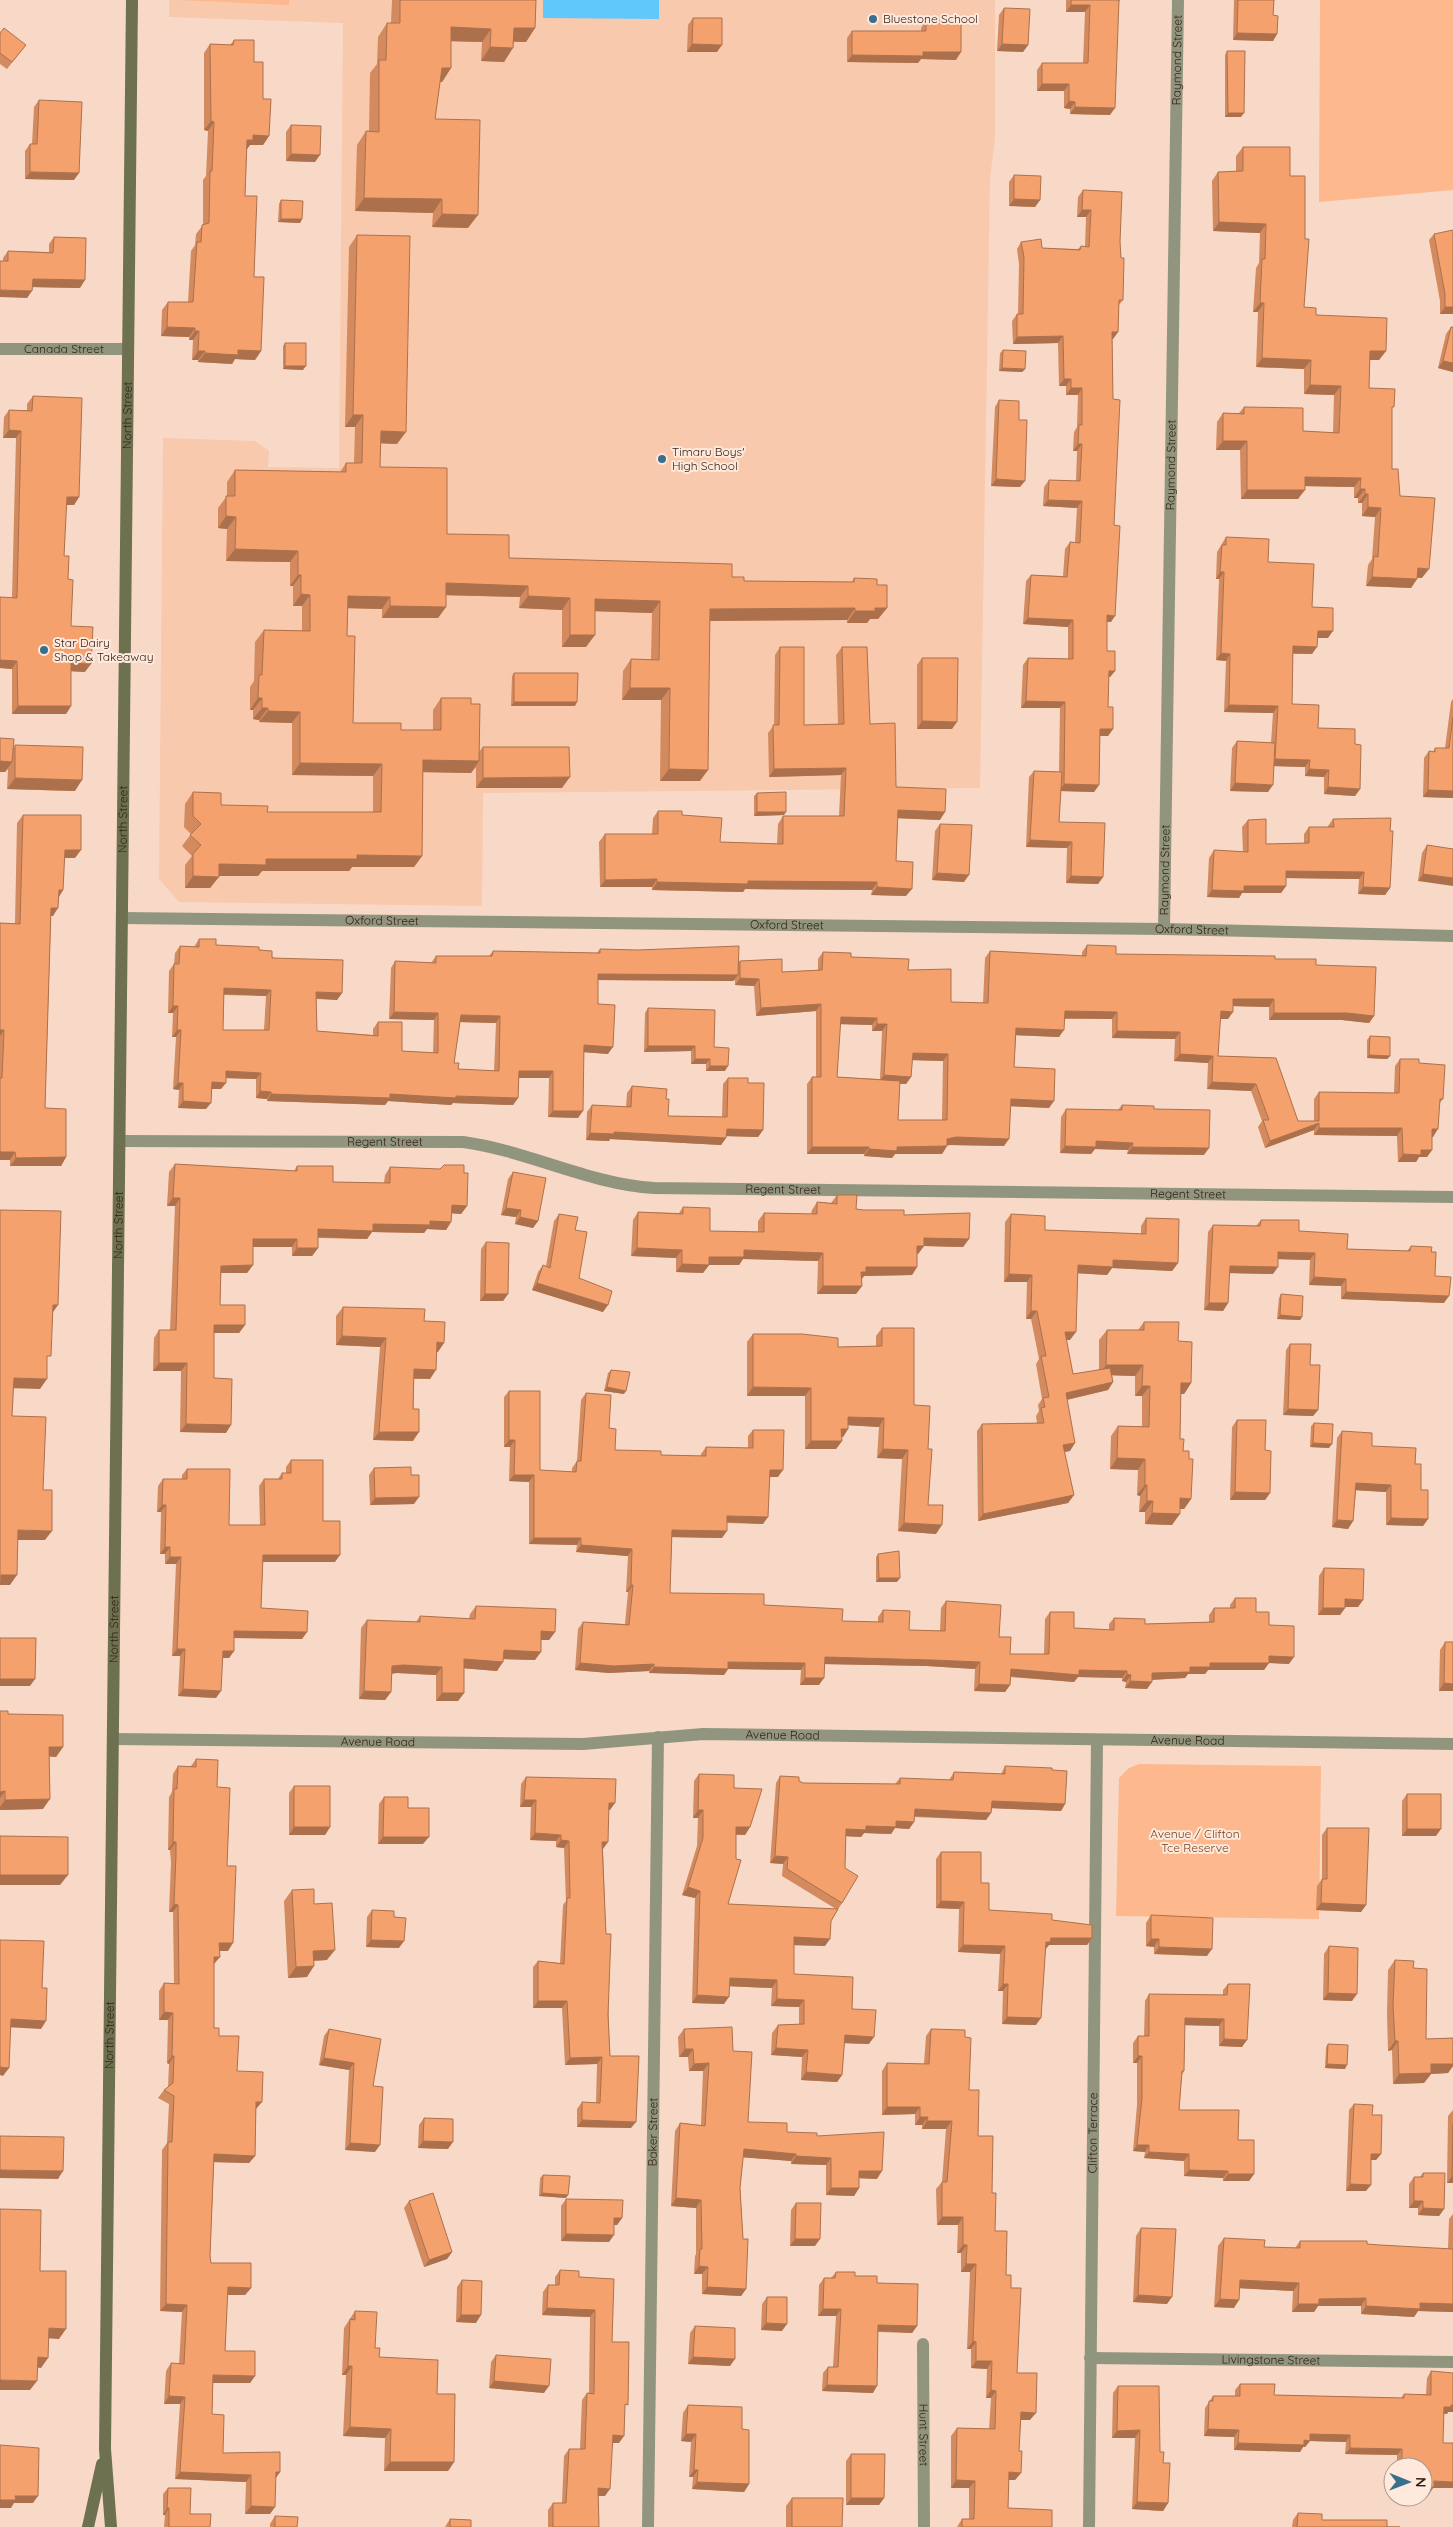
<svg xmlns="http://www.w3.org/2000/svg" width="1453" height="2527" viewBox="0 0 1453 2527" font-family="Quicksand,sans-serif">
	<rect width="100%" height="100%" fill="#f8d9c7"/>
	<!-- built -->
	<path fill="#f8c9ad" d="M169,0H995V139L990,178L980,788L483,793L482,906L179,902L159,879L163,438L255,441L269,451L268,467L339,468L343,23L169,17Z"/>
	<!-- green -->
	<path fill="#fdb88d" d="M178,0H289V5Z
		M1320,0H1453V190L1319,202Z
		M1139,1764L1321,1766L1319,1919L1116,1916L1119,1778L1129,1768Z"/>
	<!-- water -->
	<path fill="#60c8fb" d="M543,0H659V19L543,18Z"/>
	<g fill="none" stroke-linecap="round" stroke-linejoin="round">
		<!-- street -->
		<g stroke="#92957e" stroke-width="12">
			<path id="s1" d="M0,349H128"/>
			<path id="s2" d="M122,918L1164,929L1453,936"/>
			<path id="s3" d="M1164,929L1178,0"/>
			<path id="s4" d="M120,1141L463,1142C529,1151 588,1184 654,1188L1453,1197"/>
			<path id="s5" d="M113,1739L583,1744L703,1734L1453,1744"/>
			<path id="s6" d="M923,2344L924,2527"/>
			<path id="s7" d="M1090,2358L1453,2362"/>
			<path id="s8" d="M648,2527L658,1737"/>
			<path id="s9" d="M1089,2527L1097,1740"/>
		</g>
		<!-- secondary -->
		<g stroke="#6d7150" stroke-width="12">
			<path d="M88,2527L102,2464"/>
			<path id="s10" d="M111,2527L105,2449L132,0"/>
		</g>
	</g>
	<!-- wall -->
	<path fill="#d38a5e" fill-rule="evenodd" d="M392,0H536L535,28L526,42H514L504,62L481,61L482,42L451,41V68L442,82H440L435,119L468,228L432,227L433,213L355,211L357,145L366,131H369L370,73L377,64L378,37L387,23H391Z
		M1066,0H1120L1119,2L1110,115L1070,114V109L1064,108V91H1037V70L1042,63H1083L1085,12H1066Z
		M1234,0H1274L1273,15L1277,34L1273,41L1233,40Z
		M1004,8L1028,45L1023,52L997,51L999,15Z
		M693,18L717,52H687L688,25Z
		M926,20L956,60L921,59L918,63L847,62V38L852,31H921V28Z
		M0,33L26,45L7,69L0,64Z
		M234,40L254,62L263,99L269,136L263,145H250L247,149L245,196L261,351L255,360L235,359L232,364L198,362V360H192L193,340H189V337L161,336L162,310L168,302H188L191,251L195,245L196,234L203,225V180L206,176L208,131L204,130V53L210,44L230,45Z
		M1227,51L1241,117H1225V55Z
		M39,100L74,180L25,179V151L30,144H32L34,107Z
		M291,125L315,162L286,161V132Z
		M1243,147L1290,176L1304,307L1316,315L1386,351L1379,360H1370L1369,388L1392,410V469L1422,578H1417V579L1411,588L1366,586L1368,565L1372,559L1375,517L1362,516V503H1358V498H1354V487L1305,486L1298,499H1241L1240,450H1216L1217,422L1223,413H1239L1244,407L1303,431L1333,433L1334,395L1304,394V369L1256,367L1258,312H1253L1256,268L1259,263L1260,233L1213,231L1212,181L1218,172H1236V156Z
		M1014,175L1040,200L1035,207L1009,206V182Z
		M1083,190L1120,242L1123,300L1119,305L1118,332L1113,339H1112L1114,525L1111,622H1107V651L1115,671L1110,677H1109L1108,707L1113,729L1108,736H1100L1099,785L1094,792L1061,791L1059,822L1103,877L1098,884L1066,883L1067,848L1026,847L1029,777L1034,771L1059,772L1060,708H1021L1023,665L1028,658L1068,659V627L1023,624L1026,581L1031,575L1063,576L1065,549L1070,542H1075L1077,508L1043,506L1044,487L1049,480L1076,481L1077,451H1073L1074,432L1077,427L1078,395H1066V386H1059L1058,343L1013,344L1012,321L1017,314H1018L1019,264L1017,249L1021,242L1042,248L1078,249L1081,246L1085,247L1086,217H1077L1078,197Z
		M281,200L302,219L300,223L278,222L279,204Z
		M1434,234L1453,314H1440V301L1429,240Z
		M357,235L397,444L380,443V467L447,534L509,558L732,577L744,581L852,582L854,578L877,585L887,608L878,619H870L867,623H847V620L710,621L700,781H660L661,700H622L623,671L631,659H651L652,613L595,611L586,647H562V610L519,608L520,597L446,595V607L438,618H382V609L348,608L347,636L353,723L401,730H433V710L441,698L471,704L479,752L483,747L562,788H476V767L471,773L423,772L422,856L414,867H352L349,871H262L258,876H219L210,888H185V865L192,856L182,846L191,834L184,827L185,804L193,792L221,805L267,812H373V776L292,775V723L259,722V720L253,719V710H250V687L254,681L255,642L264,630L302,631V606H293V586H290V562L226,561L227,529L218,528V508L227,496V482L235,470L340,472L346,463H354L355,427H345L349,247Z
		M54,237L80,288L33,287L27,298L3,261V258L8,251L49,252V244Z
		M1451,327L1453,372L1438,368L1446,334Z
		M285,343L303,370L283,369V346Z
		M1003,350L1025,369L1022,372L999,371L1000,353Z
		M33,396L79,497L74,505H66L64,556L68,579L71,626L85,672L71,671V706L66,714H12V669L0,668V597L12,598L16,438H3L4,417L9,410H27V404Z
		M999,400L1020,487L991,486L995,407Z
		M1226,537L1268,562L1312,607L1328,638H1318L1312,654H1293L1292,704L1318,728L1355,744L1360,789L1355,796L1324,794V777L1305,776V767L1274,766L1268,792L1230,791L1232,748L1237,741L1271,743L1273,713L1224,712L1226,661L1216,660L1219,579H1216L1217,552Z
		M780,647L804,725L838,724L836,655L842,647L870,724L896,787L940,820L898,818L896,861L906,896L871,895L872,890L745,889L743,892L652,890V887H600L599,842L605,834H652L653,818L658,811L682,815L720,842L777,844L778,824L783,816H839L841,775L769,777L768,733L774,725L775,655Z
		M922,658L952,729H917V665Z
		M514,673L575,706H511L512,676Z
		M1453,699V798L1423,797L1424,758L1429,751L1433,752L1435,748H1445L1451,702Z
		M0,738L14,748L15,745L75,791L7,789L8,769L5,772H0Z
		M757,793L784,815L754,816V796Z
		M23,815L75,858H64L63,890L59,897L53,916H51L45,1108L66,1157L61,1166H10V1160H0V923H15L17,823Z
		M1333,819L1390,831V888L1385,895L1358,894L1359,879L1286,878V886L1281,893H1242L1239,898L1207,897L1209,858L1214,850L1243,852L1242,827L1248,820L1266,844L1304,843V834L1309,827H1328V826Z
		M940,824L964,882L932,880L935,831Z
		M1427,845L1453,849L1418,881L1422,853Z
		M199,939L216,945L259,950L342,993L337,1000L316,999L317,1031L373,1035V1029L378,1022L402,1051L433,1053L434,1020L389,1019L391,968L395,961L431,963L436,956H489L493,951L597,953L600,949L738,963L740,961L782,972L818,970V959L823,952L851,957L908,970L951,1002L983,1003L985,958L990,951L1082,956V952L1087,945L1116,954L1275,959L1316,965L1374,1016L1369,1023L1342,1020H1269V1007L1233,1006L1228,1019H1220L1218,1056L1276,1058L1298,1121H1314V1099L1319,1092L1394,1093L1395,1066L1400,1059L1419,1063L1443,1099L1439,1104L1433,1137H1432V1150L1427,1157H1419L1416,1162H1398L1397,1136L1314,1135V1130L1265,1148L1258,1127L1262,1121L1251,1091L1207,1089L1208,1063L1174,1061L1175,1039L1112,1038V1019H1065L1059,1037L1016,1035L1014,1067L1049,1108L1010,1106L1004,1146L951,1145H947V1146L942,1154H895L892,1158L864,1156V1154H807V1084L812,1077H816V1011L756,1016L754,986L735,985V980L733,981L598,980V1004L608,1054L584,1052L578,1118L548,1117L549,1078H519L518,1098L513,1105L453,1103L451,1105L388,1101L385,1105L267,1101V1099L256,1098V1079L226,1078L221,1089H212L206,1109L178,1108L179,1090L173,1089L176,1037H172L173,1013H168L169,971L174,964L175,953L180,946L194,947ZM224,995L266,996L264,1030H223ZM460,1022L496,1023L494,1071L458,1069L454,1063ZM840,1024L872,1025V1031H882L880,1079L837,1077ZM912,1060L943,1061L942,1120H898L900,1084H906L911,1077Z
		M648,1008L714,1047L725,1071H706V1064H691V1051L644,1052L645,1013Z
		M1370,1036L1390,1056L1387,1059L1367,1058V1040Z
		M728,1078L748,1083L763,1130L758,1137L726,1136V1138L721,1145L610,1139L609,1141L586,1140L587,1112L592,1105L626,1107L627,1093L632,1086L666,1099L668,1116L722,1117L723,1084Z
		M1122,1105L1154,1109L1204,1155L1127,1154L1128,1150L1095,1149L1091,1154L1060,1153L1061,1117L1066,1109L1118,1110Z
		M175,1164L294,1171L297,1166L333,1182L384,1183L385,1175L390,1167L464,1173L467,1206L461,1214L452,1213L451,1222L446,1230L427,1229L424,1233L372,1232L367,1239L318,1238V1248L312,1256H292V1247H253V1265L247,1273H221L220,1305L245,1325L239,1333H214V1378L226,1433L180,1432L181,1371H153L154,1338L159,1330H170L175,1206H167L169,1172Z
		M513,1172L538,1221L533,1228L515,1224L516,1217L501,1215L508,1179Z
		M837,1195L856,1209L904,1215L969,1239L963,1247L924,1246L918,1254H917V1267L912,1275L864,1276L862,1279V1286L856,1294H817L818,1261L743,1259L739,1265H709L703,1273L676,1272V1258L631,1256L633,1220L638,1212L679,1213L683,1207L710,1231L758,1232V1221L764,1213L811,1214L812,1210L817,1202L831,1203Z
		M559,1214L575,1230L579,1278L603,1312L532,1290L538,1272L543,1265L546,1266L554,1221Z
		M1011,1214L1045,1230L1141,1234V1226L1146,1218L1178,1263L1172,1271L1112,1268L1107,1275L1078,1273L1070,1340H1066L1073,1374L1099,1370V1340L1107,1330H1138L1144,1322L1178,1341L1191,1383L1184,1394H1181L1180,1439L1183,1451L1189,1459L1191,1499L1184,1509H1180L1172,1525L1145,1524V1512H1139L1140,1496L1137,1495L1138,1470L1110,1469L1111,1436L1118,1426H1142V1396H1135V1376L1112,1375L1113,1382L1108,1390L1067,1400L1070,1451L1064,1452L1074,1495L1068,1503L978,1521L977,1431L982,1424L1037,1423L1036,1416L1039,1411L1038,1405L1042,1399L1036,1364L1039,1359L1031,1319H1026L1027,1282H1004L1005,1222Z
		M1261,1220L1299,1231L1347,1249L1407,1251L1411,1246L1431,1252L1435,1276L1444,1303L1341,1299V1286L1309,1285L1310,1260L1278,1259L1273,1274L1229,1273L1228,1303L1223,1311L1204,1310L1208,1232L1213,1225L1256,1226Z
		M486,1242L508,1294L503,1301H480L481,1249Z
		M1281,1294L1302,1317L1300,1320L1277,1319L1279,1298Z
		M343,1307L424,1321L438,1352H437L430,1379H414L413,1441L373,1440L380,1347L336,1345V1316Z
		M882,1328L914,1405L928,1449V1505L936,1534L898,1531L902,1459L877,1458L879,1427L848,1425V1429L843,1437H842V1441L836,1449H805V1396H747V1342L753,1334L838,1347L876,1346V1336Z
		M1290,1344L1318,1410L1313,1416L1283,1415L1286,1350Z
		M611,1370L624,1394L604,1391L608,1373Z
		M509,1391L540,1470L572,1472V1468L577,1461L581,1400L586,1393L609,1428L615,1450L661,1455L701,1456V1454L706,1447L748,1448V1436L753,1430L778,1477H770L763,1524L727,1523L722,1538L672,1537L670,1593L764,1605L842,1621L878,1622V1617L883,1610L909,1630L940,1631L941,1608L946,1601L999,1637L1010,1654H1044L1045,1619L1050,1612L1074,1628L1109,1630V1624L1114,1618L1145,1624L1209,1622V1615L1214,1608H1230V1605L1235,1598L1256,1612L1269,1625L1289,1664L1269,1663L1264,1670H1208L1205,1674H1188L1185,1678L1152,1680L1147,1689L1125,1688L1126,1682L1122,1681V1678L1078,1677L1074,1682L1010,1677V1685L1005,1692L974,1691L975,1669L927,1666L825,1664L819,1685H800L801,1670L728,1669L724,1675L649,1673V1671L609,1673L575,1670L578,1629L583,1622L625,1624L628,1592H626L628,1556L576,1552L577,1545L529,1544V1482L509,1481L510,1447H504V1397Z
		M1237,1420L1265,1450L1270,1493L1265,1500H1230L1232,1427Z
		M1314,1423L1329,1448L1310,1447L1311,1426Z
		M1342,1431L1372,1446L1415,1464L1428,1519L1423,1526L1386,1525V1492L1356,1490L1353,1521L1348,1529L1332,1527L1337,1438Z
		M291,1460L323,1521L335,1562H263L261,1608L307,1632L302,1639L234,1638V1651L229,1658H222L216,1698L178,1696L180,1656H172L176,1564H165V1554H160L161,1512H157L158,1486L163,1479H182V1475L187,1469L229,1525H260L259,1486L264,1479H278L282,1473H286V1467Z
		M374,1468L411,1475L414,1504L370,1505L369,1475Z
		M878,1554L897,1582H876V1557Z
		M1324,1568L1363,1600L1358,1607H1345V1608L1340,1615H1318L1319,1576Z
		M476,1606L555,1632L549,1640H541L535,1660L503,1659L497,1671L464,1668V1693L458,1701H436V1675L397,1673L391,1674V1692L385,1700L359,1699L361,1628L367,1620L416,1622L420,1616L469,1619L470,1614Z
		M1445,1642H1453V1691H1439L1440,1650Z
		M0,1711L8,1714L63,1747L56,1757L49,1756L43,1809L0,1810Z
		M196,1759L217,1787L227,1866L228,1951H219L214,1964V2028L256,2109L255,2156L249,2163L214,2162L210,2256L211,2263L251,2288L245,2295H227L225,2351L255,2376L250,2383H213L212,2414L223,2453L280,2472L275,2479L270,2514H245L246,2482L175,2479L180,2404H164L166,2371L171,2363L179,2364L182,2312L160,2311L162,2150L167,2143L169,2104L158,2098L164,2090L168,2087L169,2064L167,2063L168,2020H159V1991L164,1983L174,1984L173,1912H169L171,1862L170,1850H168L169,1797L172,1792L173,1774L178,1766H191Z
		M1005,1766L1052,1770L1065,1804L1061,1811L992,1808L991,1813L986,1820L914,1817V1822L909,1829L895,1828L891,1834L864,1833L861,1837L846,1836L842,1903L831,1921L825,1946L794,1945V1974L852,2009L869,2044L844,2043L842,2075L837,2082L801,2080L802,2057L771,2055L772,2033L778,2025L799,2024V2007L771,2006L772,1988L729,1986L724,2004L692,2003L695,1898L682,1895L697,1846L698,1818H693L694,1781L699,1774L734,1788L750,1827L745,1835H736L728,1904L836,1909L782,1876L783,1864L770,1863L776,1783L780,1776L799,1781L803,1783L895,1784L900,1778L949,1780L954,1772L1001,1774Z
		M526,1777L610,1810H609L603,1849L610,2056L631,2128L577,2127V2109L582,2102L596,2103L597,2064L565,2065L562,2008H533V1967L538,1961L560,1963L563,1905L566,1901L564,1848L556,1847V1841L530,1840L531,1807H520L521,1784Z
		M294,1786L330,1827L325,1835H289V1793Z
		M1407,1794L1436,1836H1402V1801Z
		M384,1797L408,1808L423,1844H378L379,1804Z
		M1327,1828L1366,1905L1361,1912L1316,1910L1317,1886L1322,1879V1835Z
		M941,1852L981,1883L989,1910L1052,1920L1092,1938L1087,1945H1049L1046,1949L1036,2025L1002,2024L1003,1991H998L1000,1954L958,1952L959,1909L936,1908V1859Z
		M292,1890L314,1904L327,1960L314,1961L307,1977L288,1978L284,1901Z
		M372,1910L394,1917L399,1948L366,1947L367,1917Z
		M1151,1915L1207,1956L1154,1954V1947L1146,1946V1923Z
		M1329,1946L1352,2001L1323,2000L1324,1954Z
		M1395,1960L1413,1968L1426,2039L1453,2038V2066L1448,2073L1431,2074L1424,2083L1393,2084L1392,2050L1388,2051L1387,2014L1388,1970Z
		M1228,1984L1242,2047L1219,2046V2026L1184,2025V2071L1182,2075L1179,2110L1238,2140L1254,2174L1249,2181H1223V2178L1184,2176V2161L1144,2158L1145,2152L1133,2151L1137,2105V2063H1133V2043L1138,2036H1144L1145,2001L1149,1994L1223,1995V1990Z
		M329,2029L373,2086L375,2152L345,2150L349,2070L319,2065L324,2036Z
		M684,2029L733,2051L748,2122L787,2132L817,2136L877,2179L859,2178V2188L854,2196L826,2195V2165L791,2164V2161L743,2157L740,2188L746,2289L741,2296L702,2294V2274H694L695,2256L696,2254V2208L671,2206L675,2131L680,2123L701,2125L703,2071H689L688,2057H679L678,2037Z
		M931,2029L965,2037L969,2090L978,2136L992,2193L995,2231L1006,2275L1011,2288L1017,2373L1030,2420H1021L1019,2451L1021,2473L1015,2480H1009L1008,2508L1052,2527H957L962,2519H969V2488H951V2436L957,2428L989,2429L991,2398H986L987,2369L971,2368V2349H967L970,2272H961V2253H957L958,2225H937L936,2189L942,2182L946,2129H922V2125H915V2114L882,2115V2071L887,2063L924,2064L926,2036Z
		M1328,2044L1345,2069L1325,2068L1326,2047Z
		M1354,2104L1372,2115L1381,2154L1376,2160H1371L1366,2191H1346L1349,2110Z
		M1453,2110V2183H1447L1448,2116Z
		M424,2118L448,2149L418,2148L419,2125Z
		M1423,2173L1444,2209L1439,2216L1418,2215V2208H1409V2184L1414,2177H1420Z
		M543,2175L566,2198L539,2196L540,2178Z
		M566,2199L622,2218L617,2225H614L609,2242L561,2241V2206Z
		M409,2201L452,2252L447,2259L424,2267L404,2208Z
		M796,2203L815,2246H790L791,2210Z
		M1453,2214V2312L1418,2311L1414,2317L1361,2314V2306H1318L1314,2312H1292L1293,2291L1240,2288L1234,2308L1214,2307L1218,2246L1224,2238L1264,2247L1295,2248L1300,2241L1448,2249L1449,2219Z
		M1141,2228L1167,2304L1133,2302L1136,2236Z
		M560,2270L579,2277L612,2342L624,2409L619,2443H612L605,2496H598L599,2527H548V2510L553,2503H562L564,2456L569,2449H580L582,2400L587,2393H589L590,2317L542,2315L543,2292L548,2285H555V2277Z
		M836,2272L855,2276L877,2283L917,2326L912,2333L878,2332L873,2393L822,2391L823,2373L828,2367H833L836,2316H818L819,2285L824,2278H831Z
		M462,2280L476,2323L456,2322L457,2287Z
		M767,2297L782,2331L761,2330L762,2304Z
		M355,2311L379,2357L437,2394L454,2462L448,2471H384L385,2438L343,2436L346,2375H342L344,2328Z
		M695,2326L730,2366L688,2364L690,2333Z
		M496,2355L544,2393L489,2388L491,2362Z
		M1431,2371L1448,2412L1447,2414H1444L1433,2488L1429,2494L1423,2467H1397V2455L1345,2454L1346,2442L1310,2441L1305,2447H1303L1300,2452L1234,2450V2437L1204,2436L1205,2408L1213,2396H1235V2390L1240,2384L1274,2395L1401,2398L1404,2394H1426L1427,2378Z
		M1118,2386L1160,2452L1163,2463L1168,2503L1163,2511L1132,2509L1135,2438H1112L1113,2393Z
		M688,2405L742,2429L749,2484L744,2492L692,2489L693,2477H689L691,2442L681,2441L683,2413Z
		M851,2454L884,2498L879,2505H846V2461Z
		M168,2488L190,2514L210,2527H164L165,2515H163V2494Z
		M792,2498L842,2527H786V2506Z
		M1298,2513L1322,2520L1387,2527H1400H1292L1293,2520Z
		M275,2516L297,2527H270V2524Z
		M450,2519L471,2527H445Z"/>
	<!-- shaded-wall -->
	<path fill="#ac714c" d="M1071,5H1090L1085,12H1066Z
		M451,27L491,29L482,42L442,41Z
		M514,28H535L526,42L505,41Z
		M1237,33L1277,34L1273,41L1233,40Z
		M692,44L722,45L717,52H687Z
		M1002,44L1028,45L1023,52L997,51Z
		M490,47L513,48L504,62L481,61Z
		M923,52H961L956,60L921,59L918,63L847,62L852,55Z
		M442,68H451L442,82H433Z
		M1042,84H1069L1064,91H1037Z
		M1069,101L1075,102L1070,109L1064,108Z
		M1075,107L1115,108L1110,115L1070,114Z
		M1228,113H1244L1241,117H1225Z
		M211,121L214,122L208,131L204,130Z
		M253,135L269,136L263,145H250L247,149V140Z
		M291,154L320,155L315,162L286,161Z
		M30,172L79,173L74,180L25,179Z
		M364,198L442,199L433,213L355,211Z
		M1014,199L1040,200L1035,207L1009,206Z
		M1082,210H1091L1086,217H1077Z
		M442,214L478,215L468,228L432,227Z
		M281,219H302L300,223L278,222Z
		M1219,222L1266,224L1260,233L1213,231Z
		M33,279L85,280L80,288L28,287Z
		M0,290L32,291L27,298L0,297Z
		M1260,303H1264L1258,312H1253Z
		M1445,307H1453V314H1440Z
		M167,327L195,328L189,337L161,336Z
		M195,331H199L193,340H189Z
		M1112,332H1118L1113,339L1107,338Z
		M1063,336L1058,343L1013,344L1017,337Z
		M238,350L261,351L255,360L235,359L232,364L198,362L205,353Z
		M198,351H205L198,360H192Z
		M1370,351H1386L1379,360H1363Z
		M1262,358L1311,360L1304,369L1256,367Z
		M1443,361L1453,363V372L1438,368Z
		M285,366H306L303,370L283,369Z
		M1002,368L1025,369L1022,372L999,371Z
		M1064,379H1071L1066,386H1059Z
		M1310,385L1341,386L1334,395L1304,394Z
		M1071,388H1082L1078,395H1066Z
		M353,415H363L355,427H345Z
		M9,430L21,431L16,438H3Z
		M381,431L406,432L397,444L372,443Z
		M1223,441H1247L1240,450H1216Z
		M1078,444H1082L1077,451H1073Z
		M1305,477L1361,478L1354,487L1298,486Z
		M996,479L1025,481L1020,487L991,486Z
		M1360,489H1365L1358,498H1354Z
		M1247,490H1305L1298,499H1241Z
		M1365,494H1368L1362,503H1358Z
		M67,497H79L74,505H61Z
		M1048,500L1082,501L1077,508L1043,506Z
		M1368,507L1381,508L1375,517L1362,516Z
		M226,516L236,517L227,529L218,528Z
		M235,549L298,551L290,562L226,561Z
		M1418,568L1429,569L1422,578L1412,577Z
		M1220,572H1224L1219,579H1216Z
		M298,575H301L293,586H290Z
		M1372,577L1417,579L1411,588L1366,586Z
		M446,583L528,586L520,597L438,595Z
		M301,594L310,595L302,606H293Z
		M348,596L390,597L382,609L340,608Z
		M528,596L570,598L562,610L519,608Z
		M595,599L660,601L652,613L587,611Z
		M390,606L446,607L438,618H382Z
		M855,608L847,620L702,621L710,609Z
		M875,608H887L878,619H870L867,623H847L855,611Z
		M1107,615L1115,616L1111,622H1102Z
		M1028,618L1073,620L1068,627L1023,624Z
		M1318,631H1333L1328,638H1314Z
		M570,635H595L586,647H562Z
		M1293,646L1317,647L1312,654L1288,653Z
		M1221,653L1230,654L1226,661L1216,660Z
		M0,660L17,661L12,669L0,668Z
		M71,663L91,664L85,672L66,671Z
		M1109,671H1115L1110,677H1104Z
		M630,688H670L661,700H622Z
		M258,698H262L253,710H250Z
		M1026,701L1065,702L1060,708H1021Z
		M514,702H577L575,706H511Z
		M1229,705L1278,706L1273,713L1224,712Z
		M18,706H71L66,714H12Z
		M262,708H268L259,720L253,719Z
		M268,711L300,712L292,723L259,722Z
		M922,721L957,722L952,729H917Z
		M1100,729H1113L1108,736H1095Z
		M1275,759L1310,760L1305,767L1270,766Z
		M423,760L479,761L471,773L415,772Z
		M0,761L12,762L5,772H0Z
		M300,763L382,764L373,776L292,775Z
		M846,768L841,775L769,777L774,769Z
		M669,769L708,770L700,781H660Z
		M1309,769L1329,770L1324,777L1305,776Z
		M570,777L562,788H476L483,778Z
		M15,778L82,780L75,791L7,789Z
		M1235,783L1273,785L1268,792L1230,791Z
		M1064,784L1099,785L1094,792L1059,791Z
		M1328,787L1360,789L1355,796L1324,794Z
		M1428,790L1453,791V798L1423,797Z
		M898,810L945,812L940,820L892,818Z
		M757,812H786L784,815L754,816Z
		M1030,840L1072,842L1067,848L1026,847Z
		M65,850H81L75,858H59Z
		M357,855L422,856L414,867H352L349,871H262L258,876H211L219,864L266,859Z
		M1286,871L1364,872L1359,879L1281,878Z
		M937,873L969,875L964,882L932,880Z
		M1423,874L1453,878V886L1418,881Z
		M193,876L219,877L210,888H185Z
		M1071,876L1103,877L1098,884L1066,883Z
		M657,879L652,887H600L605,880Z
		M748,881L877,882L872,890L745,889L743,892L652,890L657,882Z
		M1244,886H1286L1281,893H1242L1239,898L1207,897L1212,890Z
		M877,887L912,889L906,896L871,895Z
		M1363,887L1390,888L1385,895L1358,894Z
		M59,890H63L58,898Z
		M51,908H58L53,916H46Z
		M598,974L738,975L733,981L594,980Z
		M740,978L759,979L754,986L735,985Z
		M224,988L271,990L266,996L220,994Z
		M316,992L342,993L337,1000L311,998Z
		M1233,999H1274L1269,1007L1228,1006Z
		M821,1004L816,1011L756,1016L761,1008Z
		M173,1006H178L173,1013H168Z
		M1065,1011L1117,1012L1112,1019L1060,1018Z
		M1221,1011L1233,1012L1228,1019H1216Z
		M394,1012L438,1013L434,1020L389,1019Z
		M1274,1013H1347L1374,1016L1369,1023L1342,1020H1269Z
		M461,1015L500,1016L496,1023L456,1022Z
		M841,1017L877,1018L872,1025L835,1024Z
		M877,1024H887L882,1031H872Z
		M1016,1028L1064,1030L1059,1037L1011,1035Z
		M0,1030H4L0,1036Z
		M177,1030H181L176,1037H172Z
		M1117,1031L1180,1032L1175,1039L1112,1038Z
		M584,1045L613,1047L608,1054L580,1052Z
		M648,1046H695L691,1051L644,1052Z
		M913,1053L948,1054L943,1061L908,1060Z
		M1180,1054L1213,1056L1208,1063L1174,1061Z
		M1369,1055L1390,1056L1387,1059L1367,1058Z
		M695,1059H710L706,1064H691Z
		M710,1066H728L725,1071H706Z
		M226,1071L261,1073L256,1079L222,1078Z
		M519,1071H553L549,1078H514Z
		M884,1075L911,1077L906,1084L879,1082Z
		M212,1082L226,1083L221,1089H207Z
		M1212,1082L1256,1084L1251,1091L1207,1089Z
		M178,1083H183L179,1090L173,1089Z
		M260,1091L271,1092L267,1099L256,1098Z
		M271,1094H390L518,1098L513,1105L453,1103L451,1105L388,1101L385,1105L267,1101Z
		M1011,1099L1054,1101L1049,1108L1006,1106Z
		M183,1101L211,1103L206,1109L178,1108Z
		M553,1111H583L578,1118L548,1117Z
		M1319,1123L1314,1130L1265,1148L1270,1141Z
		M1319,1128H1402L1397,1136L1314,1135Z
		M727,1129L763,1130L758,1137L722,1136Z
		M1432,1129H1438L1433,1137L1427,1136Z
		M614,1132L726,1138L721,1145L610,1139L609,1141L586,1140L590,1133Z
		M956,1137L1009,1139L1004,1146L951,1145L942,1146L947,1139Z
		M1096,1141L1133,1143L1128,1150L1095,1149L1091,1154L1060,1153L1065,1146Z
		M947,1146L942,1154H895L892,1158L864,1156L869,1149L897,1147Z
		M812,1147H869L864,1154H807Z
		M1132,1147L1209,1148L1204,1155L1127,1154Z
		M1421,1150H1432L1427,1157H1419L1416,1162H1398L1403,1154Z
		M0,1152H15L10,1160H0Z
		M66,1157L61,1166H10L16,1158Z
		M173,1198H180L175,1206H167Z
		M452,1205L467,1206L461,1214L446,1213Z
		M506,1208L521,1210L516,1217L501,1215Z
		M520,1217L538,1221L533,1228L515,1224Z
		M430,1221L451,1222L446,1230L427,1229L424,1233L372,1232L367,1239L313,1237L318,1229L373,1224Z
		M924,1238L969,1239L963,1247L924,1246L918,1254H911Z
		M253,1239H297L292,1247H248Z
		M297,1248H318L312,1256H292Z
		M637,1248L682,1250L676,1258L631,1256Z
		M744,1250L823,1253L818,1261L743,1259L739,1265H709L703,1273L676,1272L682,1264L709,1257Z
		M1278,1252L1315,1253L1310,1260L1273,1259Z
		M1113,1260L1178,1263L1172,1271L1112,1268L1107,1275L1073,1273L1078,1265Z
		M253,1265L247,1273H216L221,1266Z
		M1230,1266L1278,1267L1273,1274L1225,1273Z
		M866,1267H917L912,1275L864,1276L861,1280V1272Z
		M1009,1274L1032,1275L1027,1282H1004Z
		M1314,1277L1346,1279L1341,1286L1309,1285Z
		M537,1283L608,1305L603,1312L532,1290Z
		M823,1286H862L856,1294H817Z
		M1346,1292L1449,1296L1444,1303L1341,1299Z
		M485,1294H508L503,1301H480Z
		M1209,1303H1228L1223,1311L1204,1310Z
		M53,1305H58L51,1315Z
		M1031,1311H1037L1031,1319H1026Z
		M1280,1315L1302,1317L1300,1320L1277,1319Z
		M214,1325H245L239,1333H208Z
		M1065,1332H1076L1070,1340H1060Z
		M342,1336L386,1338L380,1347L336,1345Z
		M437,1342L444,1343L438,1352L431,1351Z
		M159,1363H187L181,1371H153Z
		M1106,1365H1143L1135,1376L1099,1375Z
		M414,1369L436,1370L430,1379L408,1378Z
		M14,1378L47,1379L40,1389L7,1388Z
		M1113,1382L1108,1390L1061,1401L1066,1393Z
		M1181,1383H1191L1184,1394H1173Z
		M1142,1386H1150L1142,1396H1135Z
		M607,1387L626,1391L624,1394L604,1391Z
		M753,1387L811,1388L805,1396H747Z
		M1288,1409L1318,1410L1313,1416L1283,1415Z
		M848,1417L884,1418L879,1427L843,1425Z
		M186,1424L231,1425L226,1433L180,1432Z
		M841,1429H848L843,1437H836Z
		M379,1432H419L413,1441L373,1440Z
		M509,1440H515L510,1447H504Z
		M811,1441H842L836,1449H805Z
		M1075,1443L1070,1451L1058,1453L1063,1445Z
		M1313,1443L1332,1444L1329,1448L1310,1447Z
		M883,1449L908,1450L902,1459L877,1458Z
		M1117,1458L1145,1459L1138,1470L1110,1469Z
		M770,1470H783L778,1477H765Z
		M514,1475H534L529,1482L509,1481Z
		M1356,1483L1391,1485L1386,1492L1351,1490Z
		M1145,1485H1147L1140,1496L1137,1495Z
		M1235,1492L1270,1493L1265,1500H1230Z
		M1074,1495L1068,1503L978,1521L983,1514Z
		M419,1497L414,1504L370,1505L375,1498Z
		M1180,1498L1191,1499L1184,1509H1173Z
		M1147,1501H1153L1145,1512H1139Z
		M162,1505H166L161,1512H157Z
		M1152,1513L1180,1514L1172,1525L1145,1524Z
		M727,1516L768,1517L763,1524L723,1522Z
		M1391,1518L1428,1519L1423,1526L1386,1525Z
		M1337,1520L1353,1521L1348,1529L1332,1527Z
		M904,1523L942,1525L936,1534L898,1531Z
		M18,1530L52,1531L45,1540H11Z
		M672,1530L727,1531L722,1538L667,1537Z
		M534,1538H581L577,1545L529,1544Z
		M581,1545L632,1549L628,1556L576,1552Z
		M165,1547H170L165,1554H160Z
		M263,1555H340L335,1562H258Z
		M170,1557H181L176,1564H165Z
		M1,1575H17L10,1585H0V1577Z
		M879,1578H900L897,1582H876Z
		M631,1585H633L628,1592H626Z
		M1345,1599L1363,1600L1358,1607H1340Z
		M1323,1608H1345L1340,1615H1318Z
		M234,1631L307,1632L302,1639L230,1638Z
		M541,1631L555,1632L549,1640H536Z
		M177,1649H185L180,1656H172Z
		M504,1650L541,1652L535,1660L498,1659Z
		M223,1651H234L229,1658H218Z
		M1269,1656L1294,1657L1289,1664L1269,1663L1264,1670H1208L1205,1674H1188L1185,1678L1147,1680L1152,1673L1190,1667L1210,1663Z
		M825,1657L932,1660L980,1662L975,1669L927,1666L820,1664Z
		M464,1659L503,1662L497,1671L459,1668Z
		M728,1662L805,1663L801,1670L728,1669L724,1675L649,1673L654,1667Z
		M580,1663L654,1664L649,1671L609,1673L575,1670Z
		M403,1665L442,1667L436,1675L397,1673L386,1674L392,1666Z
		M1011,1669L1079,1670L1127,1671L1122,1678L1078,1677L1074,1682L1006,1676Z
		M1127,1674L1131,1675L1126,1682L1122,1681Z
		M805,1678H824L819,1685H800Z
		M0,1679H35L30,1686H0Z
		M1130,1681L1152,1682L1147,1689L1125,1688Z
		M1444,1683L1453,1684V1691H1439Z
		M979,1684L1010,1685L1005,1692L974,1691Z
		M183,1689L221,1691L216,1698L178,1696Z
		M364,1691L391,1692L385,1700L359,1699Z
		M442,1693H464L458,1701H436Z
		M49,1747H63L56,1757L42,1756Z
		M5,1791L0,1798V1792Z
		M50,1799L43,1809L0,1810V1807L5,1800Z
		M524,1800H536L531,1807H520Z
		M992,1801L1065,1804L1061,1811L987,1808Z
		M609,1803H615L610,1810H604Z
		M915,1809L991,1813L986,1820L910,1816Z
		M698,1810H703L698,1818H693Z
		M896,1821L914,1822L909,1829L895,1828L891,1834L864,1833L861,1837L841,1836L846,1829Z
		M294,1827H330L325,1835H289Z
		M736,1827H750L745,1835L731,1834Z
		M1407,1829H1441L1436,1836H1402Z
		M535,1833L561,1835L556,1841L530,1840Z
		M383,1837H429L423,1844H378Z
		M561,1840L569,1841L564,1848L556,1847Z
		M173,1842H176L170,1850H168Z
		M602,1842H608L603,1849Z
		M775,1856L788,1857L783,1864L770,1863Z
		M0,1875H68L60,1885H0Z
		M688,1887L700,1891L695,1898L682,1895Z
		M941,1901L964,1902L959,1909L936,1908Z
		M1321,1903L1366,1905L1361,1912L1316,1910Z
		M174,1904L178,1905L173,1912H169Z
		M794,1937L830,1939L825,1946L789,1945Z
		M1051,1938H1092L1087,1945H1049L1045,1949L1046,1942Z
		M1151,1939H1159L1154,1947L1146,1946Z
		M371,1940L404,1941L399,1948L366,1947Z
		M219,1943H233L228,1951H214Z
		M963,1945L1005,1946L1000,1954L958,1952Z
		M1159,1947L1212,1949L1207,1956L1154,1954Z
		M335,1950L327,1960L306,1961L313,1951Z
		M214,1957H220L214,1964Z
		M314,1966L307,1977L288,1978L296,1967Z
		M730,1978L777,1980L772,1988L724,1986Z
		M1003,1984H1008L1003,1991H998Z
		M1328,1993L1357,1994L1352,2001L1323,2000Z
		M697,1995L729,1997L724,2004L692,2003Z
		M777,1999L804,2000L799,2007L771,2006Z
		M538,2001H567L562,2008H533Z
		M164,2012L173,2013L168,2020H159Z
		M1007,2017L1041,2018L1036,2025L1002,2024Z
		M1185,2018L1224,2019L1219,2026L1180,2025Z
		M11,2019L46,2021L41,2029L5,2027Z
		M845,2035L874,2037L869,2044L839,2043Z
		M1224,2039L1247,2040L1242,2047L1219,2046Z
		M1395,2041H1398L1392,2050L1388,2051Z
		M776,2048L808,2050L802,2057L771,2055Z
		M685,2049H693L688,2057H679Z
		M172,2056H174L169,2064L167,2063Z
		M1138,2056H1142L1137,2063H1133Z
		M602,2057L597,2064L565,2065L570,2058Z
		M324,2058L354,2063L349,2070L319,2065Z
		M709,2063L703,2071H689L694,2064Z
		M1327,2064L1347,2065L1345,2069L1325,2068Z
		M1431,2064H1453V2066L1448,2073L1431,2074L1424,2083L1393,2084L1399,2074Z
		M0,2067L9,2068L3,2076L0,2075Z
		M806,2072L842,2075L837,2082L801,2080Z
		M256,2102H262L256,2109Z
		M887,2107H920L915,2114L882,2115Z
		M920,2117H928L922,2125H915Z
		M582,2120L636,2122L631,2128L577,2127Z
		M927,2121H952L946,2129H922Z
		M423,2141L453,2142L448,2149L418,2148Z
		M350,2143L380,2145L375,2152L345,2150Z
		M1137,2145H1149L1145,2152L1133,2151Z
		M744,2149L796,2154L791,2161L738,2157Z
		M1149,2152L1189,2154L1184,2161L1144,2158Z
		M214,2154L255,2156L249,2163L209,2162Z
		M1371,2154H1381L1376,2160H1367Z
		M796,2156L831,2158L826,2165L791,2164Z
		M0,2170L63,2171L58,2179L0,2178Z
		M1189,2170L1228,2171L1223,2178L1184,2176Z
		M859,2171H882L877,2179L854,2178Z
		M1228,2174H1254L1249,2181H1223Z
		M1452,2176H1453V2183H1447Z
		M1350,2184L1371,2185L1366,2191H1346Z
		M831,2188H859L854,2196L826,2195Z
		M542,2193L568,2195L566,2198L539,2196Z
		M676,2198L701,2200L696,2208L671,2206Z
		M1414,2201H1423L1418,2208H1409Z
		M1423,2208L1444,2209L1439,2216L1418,2215Z
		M942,2217H963L958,2225H937Z
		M614,2218H622L617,2225H609Z
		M566,2234L614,2235L609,2242L561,2241Z
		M795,2239H820L815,2246H790Z
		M963,2245H967L961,2253H957Z
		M452,2252L447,2259L424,2267L429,2260Z
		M966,2264H976L970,2272H961Z
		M699,2266L708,2267L702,2274H694Z
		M1240,2280L1299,2283L1293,2291L1235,2288Z
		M228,2287L251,2288L245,2295H222Z
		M707,2287L746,2289L741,2296L702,2294Z
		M1138,2295L1172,2297L1167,2304L1133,2302Z
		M1366,2298L1361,2306H1318L1314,2312H1292L1298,2304L1319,2299Z
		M1220,2299L1239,2300L1234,2308L1214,2307Z
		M1420,2303L1453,2304V2312L1418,2311L1414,2317L1361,2314L1366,2306Z
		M166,2304L187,2305L182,2312L160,2311Z
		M547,2308L595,2310L590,2317L542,2315Z
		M823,2309H841L836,2316H818Z
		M461,2315H481L476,2323L456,2322Z
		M766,2323L787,2324L782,2331L761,2330Z
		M878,2325L917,2326L912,2333L874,2331Z
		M49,2328L66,2329L59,2339L42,2338Z
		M973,2341L976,2342L971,2349H967Z
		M38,2357L48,2358L41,2368L31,2367Z
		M693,2357L735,2359L730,2366L688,2364Z
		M976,2361H992L987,2369L971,2368Z
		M348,2366H352L346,2375H342Z
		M213,2375L255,2376L250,2383H208Z
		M0,2380L37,2381L30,2390H0Z
		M494,2381L549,2386L544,2393L489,2388Z
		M827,2385L877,2386L873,2393L822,2391Z
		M991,2390L996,2391L991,2398H986Z
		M169,2396L185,2397L180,2404H164Z
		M1453,2405V2412H1448L1447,2414L1440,2413L1444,2407Z
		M1021,2412L1036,2413L1030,2420H1016Z
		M350,2427L391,2429L385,2438L343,2436Z
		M1208,2429L1239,2430L1234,2437L1204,2436Z
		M1140,2430L1135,2438H1112L1117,2431Z
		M686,2434H696L691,2442L681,2441Z
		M1310,2434L1350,2435L1346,2442L1310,2441L1305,2447H1303L1300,2452L1234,2450L1238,2443Z
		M613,2435L624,2436L619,2443H608Z
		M1350,2448L1402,2449L1397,2455L1345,2454Z
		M390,2462H454L448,2471H384Z
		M694,2470H698L693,2477H689Z
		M180,2472L251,2475L246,2482L175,2479Z
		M276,2472H280L275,2479Z
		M1009,2472L1021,2473L1015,2480H1004Z
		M956,2480L975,2481L969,2488H951Z
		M1434,2481L1453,2482V2488H1433L1429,2494H1423V2487Z
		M697,2482L749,2484L744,2492L692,2489Z
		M598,2488L610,2489L605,2496H593Z
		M15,2496H38L33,2503H14L11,2508H0V2500Z
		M851,2498H884L879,2505H846Z
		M1137,2502L1168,2503L1163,2511L1132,2509Z
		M251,2506L275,2507L270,2514H245Z
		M167,2508H169L165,2515H163Z"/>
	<!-- building -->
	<path fill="#f5a16d" stroke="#ac714c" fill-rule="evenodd" d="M400,0H536L535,28H514L513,48L490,47L491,29L451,27V68H442L435,119L480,120L478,215L442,214V199L364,198L366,131L379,132V60H386L387,23H400Z
		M1071,0H1119L1115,108L1075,107V102L1069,101V84H1042V63H1088L1090,5H1071Z
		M1238,0H1274L1273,15L1278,16L1277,34L1237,33Z
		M1004,8L1030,9L1028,45L1002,44Z
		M693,18H722V45L692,44Z
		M926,20L961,21V52H923V56L852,55V31H926Z
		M4,28L26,45L12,62L0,53V33Z
		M234,40H254V62H263V99H271L269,136L253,135V140H247L245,196H257L254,277H264L261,351L238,350V355L205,353V351H198L199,331H195V328L167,327L168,302H193L197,242H201L202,225L209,223L210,171H212L214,122L211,121L210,44L233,45Z
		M1227,51H1245L1244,113H1228Z
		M39,100L82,102L79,173L30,172V144H37Z
		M291,125L321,126L320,155L291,154Z
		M1243,147H1290V176H1305V239H1309L1304,307L1316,308V315L1387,318L1386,351H1370L1369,388L1395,389L1394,407H1392V469H1398L1400,496L1435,498L1429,569L1418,568L1417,579L1372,577L1374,556L1378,557L1381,508L1368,507V494H1365V489H1360L1361,478L1305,477V490H1247V441H1223V413L1244,414V407L1303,408V431L1339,433L1341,386L1310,385L1311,360L1262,358L1264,303H1260L1262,259H1265L1266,224L1219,222L1218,172L1243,171Z
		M1014,175L1041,176L1040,200L1014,199Z
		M1083,190L1122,192L1120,242L1121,258H1124L1123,300H1119L1118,332H1112L1113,399L1120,400L1114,525L1120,526L1115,616L1107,615V651H1115V671H1109L1108,707H1113V729H1100L1099,785L1064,784L1065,702L1026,701L1028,658L1073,659V620L1028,618L1031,575L1067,577L1070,542L1080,543L1082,501L1048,500L1049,480L1080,481L1082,444H1078L1079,425H1082V388H1071V379H1064L1063,336L1017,337V314H1023L1024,257L1021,242L1041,239L1042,248L1080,250L1081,246L1089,247L1091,210H1082Z
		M281,200L303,201L302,219H281Z
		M1453,230V307H1445V294L1434,234Z
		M357,235L410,236L406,432L381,431L380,467L447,468V534L509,535V558L732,564V577H744V581L854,582V578L877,579V585H887V608H875V611H855V608L710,609L708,770L669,769L670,688H630L631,659L659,660L660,601L595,599V635H570V598L528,596V586L446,583V607L390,606V597L348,596L347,636H355L353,723H401V730H441V698H471V704H480L479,761L423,760L422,856L357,855V859H266V865L219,864V877L193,876V854L201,845L190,835L201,824L193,816V792L221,793V805L268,806L267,812H381L382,764L300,763V712L268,711V708H262V698H258L259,675H262L264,630L310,631V595L301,594V575H298V551L235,549L236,517L226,516V496H235V470L346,472V463H362L363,415H353Z
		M54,237L86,238L85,280L33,279L32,291L0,290V261H8V251L53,253Z
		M1451,327H1453V363L1443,361Z
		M285,343H306V366H285Z
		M1003,350L1026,351L1025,369L1002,368Z
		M33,396L82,398L79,497H67L64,556H69L68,579L73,580L71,626L93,627L91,664L71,663V706H18L17,661L0,660V597L17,598L21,431L9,430V410L32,411Z
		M999,400L1019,401V420H1027L1025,481L996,479Z
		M1226,537L1269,539L1268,562L1314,564L1312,607L1333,608V631H1318L1317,647L1293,646L1292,704L1319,705L1318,728L1355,729V744L1361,745L1360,789L1328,787L1329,770L1309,769L1310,760L1275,759L1278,706L1229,705L1230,654L1221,653L1224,572H1220L1222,545H1226Z
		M780,647H804V725L844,724L842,647H867L870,724L895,723L896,787L946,789L945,812L898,810L896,861L913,862L912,889L877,887V882L748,881V884L657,882V879L605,880V834H658V811H682V815L722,818L720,842L783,844V816H844L846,768L774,769L773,725H779Z
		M922,658H958L957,722L922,721Z
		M514,673H578L577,702H514Z
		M1453,717V791L1428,790L1429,751L1435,752V748H1449Z
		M0,738L14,739L12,762L0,761Z
		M1237,741L1275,743L1273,785L1235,783Z
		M15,745L83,747L82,780L15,778Z
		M483,747H569L570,777L483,778Z
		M1034,771L1062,772L1059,822L1105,823L1103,877L1071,876L1072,842L1030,840Z
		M786,792V812H757V793Z
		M23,815H81V850H65L63,890H59L58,908H51L45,1108L66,1109V1157L16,1158L15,1152H0V1078H2L4,1030H0V923L20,924Z
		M1391,818L1390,831H1393L1390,888L1363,887L1364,872L1286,871V886H1244V891L1212,890L1214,850L1248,852V820L1266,819V844L1309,843V827H1334L1333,819Z
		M940,824L972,825L969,875L937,873Z
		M1427,845L1453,849V878L1423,874Z
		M199,939H216V945L259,947V950L272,951V958L343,960L342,993L316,992L317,1031L378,1036V1022H402V1051L438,1053V1013L394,1012L395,961L436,963V956H492L493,951L600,953V949L638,950L739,946L738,975L598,974V1004L615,1005L613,1047L584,1045L583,1111H553V1071H519L518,1098L456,1096V1098L390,1094V1098L271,1094V1092L260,1091L261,1073L226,1071V1083L212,1082L211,1103L183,1101V1083H178L181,1030H177L178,1006H173L174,964H179L180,946L199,947ZM224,988L271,990L269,1030H223ZM461,1015L500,1016L499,1071L458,1069L459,1063H454Z
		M1087,945L1116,946V954L1275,956V959H1316V965L1376,967L1374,1016L1347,1013H1274V999H1233V1012L1221,1011L1218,1056L1276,1058L1298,1121H1319V1092L1399,1093L1400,1059H1419V1063L1445,1065L1443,1099H1440L1438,1129H1432V1150H1421V1155L1403,1154L1402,1128H1319V1123L1270,1141L1263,1120H1269L1256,1084L1212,1082L1213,1056L1180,1054V1032L1117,1031V1012L1065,1011L1064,1030L1016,1028L1014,1067L1055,1069L1054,1101L1011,1099L1009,1139L956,1137L947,1139V1146L897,1147V1151L869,1149V1147H812V1077H821V1004L761,1008L759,979L740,978V961L782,959V972L822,970L823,952L851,953V957L909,959L908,970L951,969V1002L988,1003L990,951L1086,956ZM841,1017L877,1018V1024H887L884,1075L911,1077L913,1053L948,1054L947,1120H898L900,1081L837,1077Z
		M648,1008L715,1010L714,1047L729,1048L728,1066H710V1059H695V1046H648Z
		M1370,1036L1390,1037V1056L1369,1055Z
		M728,1078H748V1083H764L763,1130L727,1129L726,1138L614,1132V1134L590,1133L592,1105L631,1107L632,1086L667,1089L666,1099H669L668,1116L727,1117Z
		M1122,1105L1154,1106V1109L1210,1110L1209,1148L1132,1147L1133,1143L1096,1141V1147L1065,1146L1066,1109L1122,1110Z
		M175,1164L297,1171V1166H333V1182L390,1183V1167L440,1169L444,1165H464V1173H468L467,1206L452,1205L451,1222L430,1221V1225L373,1224V1231L318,1229V1248H297V1239H253V1265L221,1266L220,1305H245V1325H214V1378L232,1379L231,1425L186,1424L187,1363H159V1330H176L180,1198H173Z
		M513,1172L546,1178L538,1221L520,1217L521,1210L506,1208Z
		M837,1195H857L856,1209L863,1210H904V1215L970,1213L969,1239L924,1238V1246H917V1267H866V1272H861L862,1286H823V1253L744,1250V1257H709V1265L682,1264V1250L637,1248L638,1212L683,1214V1207L710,1208V1231L764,1232V1213L817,1214V1202L837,1204Z
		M0,1210L61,1211L58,1305H53L51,1356H47V1379L14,1378L12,1416L46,1417L43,1490H52V1531L18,1530L17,1575H1V1583H0Z
		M559,1214L578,1217L575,1230L587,1232L579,1278L612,1291L608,1305L537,1283L543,1265L550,1268Z
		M1011,1214L1045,1216V1230L1146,1234V1218L1179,1219L1178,1263L1113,1260V1267L1078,1265L1076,1332H1065L1073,1374L1110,1368L1113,1382L1066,1393L1075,1443L1063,1445L1074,1495L983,1514L982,1424L1044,1423L1041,1408L1045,1407L1043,1398L1049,1397L1041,1356H1046L1037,1311H1031L1032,1275L1009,1274Z
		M1261,1220H1299V1231L1348,1234L1347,1249L1410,1251L1411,1246L1432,1247L1431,1252H1436L1435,1276L1451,1277L1449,1296L1346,1292V1279L1314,1277L1315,1253L1278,1252V1267L1230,1266L1228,1303H1209L1213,1225L1260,1226Z
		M486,1242L509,1243L508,1294H485Z
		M1281,1294L1303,1296L1302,1317L1280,1315Z
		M343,1307L425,1309L424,1321L445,1322L444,1343L437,1342L436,1370L414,1369L413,1409H419V1432H379L386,1338L342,1336Z
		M1144,1322H1179L1178,1341L1192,1342L1191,1383H1181L1180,1439H1184L1183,1451H1189V1459H1193L1191,1499L1180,1498V1514L1152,1513L1153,1501H1147V1485H1145V1459L1117,1458L1118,1426L1149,1427L1150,1386H1142L1143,1365H1106L1107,1330H1144Z
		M882,1328H914V1405L930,1406L928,1449H932L928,1505H943L942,1525L904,1523L908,1450L883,1449L884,1418L848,1417V1429H841L842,1441H811V1388L753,1387V1334H802L838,1338V1347L882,1346Z
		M1290,1344H1311L1310,1365H1320L1318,1410L1288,1409Z
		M611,1370L630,1372L626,1391L607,1387Z
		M509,1391H540V1470L576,1472L577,1461H581L586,1393L611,1395L609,1428L616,1429L615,1450L661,1451V1455L706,1456V1447L753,1448V1430H784L783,1470H770L768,1517L727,1516V1531L672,1530L670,1593L764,1594V1605L843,1609L842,1621L883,1622V1610L910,1611L909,1630L945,1631L946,1601L1001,1605L999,1637H1011L1010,1654H1049L1050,1612H1074V1628L1114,1630V1618L1145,1619V1624L1214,1622V1608H1235V1598H1256V1612H1269V1625L1294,1626V1657L1269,1656V1663H1210V1667H1190V1672L1152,1673V1682L1130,1681L1131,1675L1127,1674V1671L1079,1670V1675L1011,1669L1010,1685L979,1684L980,1662L932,1660L825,1657L824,1678H805V1663L728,1662V1669L654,1667V1664L614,1666L580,1663L583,1622L629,1625L633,1585H631L632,1549L581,1545V1538H534V1475H514L515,1440H509Z
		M1237,1420H1266L1265,1450L1271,1451L1270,1493L1235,1492Z
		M1314,1423L1333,1424L1332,1444L1313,1443Z
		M1342,1431L1372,1433V1446L1416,1448L1415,1464H1421V1490H1428V1519L1391,1518V1485L1356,1483L1353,1521L1337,1520Z
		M291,1460H323V1521H340V1555H263L261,1608L308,1611L307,1632L234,1631V1651H223L221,1691L183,1689L185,1649H177L181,1557H170V1547H165L166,1505H162L163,1479H187V1469H230L229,1525H265L264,1479H282V1473H291Z
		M411,1467V1475H419V1497L375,1498L374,1468Z
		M899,1551L900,1578H879L878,1554Z
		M1324,1568L1364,1569L1363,1600L1345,1599V1608H1323Z
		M476,1606L556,1609L555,1632L541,1631V1652L504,1650L503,1662L464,1659V1693H442V1667L403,1665L392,1666L391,1692L364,1691L367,1620L420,1622V1616L475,1619Z
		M0,1638H36L35,1679H0Z
		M1445,1642H1453V1684L1444,1683Z
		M0,1711H8V1714L63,1715V1747H49L50,1799L5,1800V1791L0,1792Z
		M196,1759L218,1760L217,1787L230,1788L227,1866H236L233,1943H219L220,1957H214V2028H219V2036H239L237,2071L263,2072L262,2102H256L255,2156L214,2154L210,2256L211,2263H251V2288L228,2287L225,2351H255V2376L213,2375L212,2414L224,2415L223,2453L280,2452V2472H276L275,2507L251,2506V2475L180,2472L185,2397L169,2396L171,2363L184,2364L187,2305L166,2304L168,2142H172L174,2096L164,2090L173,2083L174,2056H172L173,2013L164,2012V1983L179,1984L178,1905L174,1904L176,1855V1842H173L174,1789H177L178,1766L196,1767Z
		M1005,1766L1052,1768V1770L1067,1771L1065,1804L992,1801L991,1813L915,1809L914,1822L896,1821V1827L866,1826V1830L846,1829L845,1868L858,1876L842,1903L787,1869L788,1857L775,1856L780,1776L799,1777V1781L803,1783L900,1784V1778L953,1780L954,1772L1005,1774Z
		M699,1774L734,1775V1788L762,1789L750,1827H736V1859L741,1860L728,1904L838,1909L831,1921L830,1939L794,1937V1974L853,1977L852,2009L876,2010L874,2037L845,2035L842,2075L806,2072L808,2050L776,2048L778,2025L804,2024V2000L777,1999V1980L730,1978L729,1997L697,1995L700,1891L688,1887L703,1838V1810H698Z
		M526,1777L616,1779L615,1803H609L608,1842H602L606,1934H611L608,2015L610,2056H639L636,2122L582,2120V2102L600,2103L602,2057L570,2058L567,2001H538V1961L564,1964L567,1898H570L569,1841L561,1840V1835L535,1833L536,1800H524Z
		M294,1786H330V1827H294Z
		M1407,1794H1441V1829H1407Z
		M384,1797H408V1808H429V1837H383Z
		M1327,1828H1369L1366,1905L1321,1903L1322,1879H1327Z
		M0,1836L68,1837V1875H0Z
		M941,1852H981V1883H989V1910L1052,1914V1920L1092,1925V1938H1051L1050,1942H1046L1041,2018L1007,2017L1008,1984H1003L1005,1946L963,1945L964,1902L941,1901Z
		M314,1889V1904L332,1903L335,1950L313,1951L314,1966L296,1967L292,1890Z
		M372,1910L394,1911V1917L406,1918L404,1941L371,1940Z
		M1151,1915L1213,1918L1212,1949L1159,1947V1939H1151Z
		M0,1940L44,1941L42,1988H47L46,2021L11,2019L9,2068L0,2067Z
		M1329,1946L1358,1948L1357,1994L1328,1993Z
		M1395,1960L1414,1961L1413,1968L1427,1969L1426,2039L1453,2038V2064H1431V2073L1399,2074L1398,2041H1395L1393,2005Z
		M1228,1984H1250L1247,2040L1224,2039V2019L1185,2018L1184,2071H1182L1179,2110H1239L1238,2140H1254V2174H1228V2171L1189,2170V2154L1149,2152V2145H1137L1142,2098V2056H1138V2036H1149V1994L1227,1995Z
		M732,2027L733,2051L752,2052L748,2122L787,2123V2132L817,2133V2136L884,2132L882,2171H859V2188H831V2158L796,2156V2154L744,2149L740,2188L743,2239H748L746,2289L707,2287L708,2267L699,2266L700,2249H702L701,2200L676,2198L680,2123L705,2126L709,2063L694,2064L693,2049H685L684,2029Z
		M329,2029L381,2039L373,2086L383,2087L380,2145L350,2143L354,2063L324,2058Z
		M931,2029L965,2030V2037L971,2038L969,2090H979L978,2136H993L992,2193H996L995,2231H1007L1006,2275H1011V2288H1021L1017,2373H1037L1036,2413L1021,2412L1019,2451H1022L1021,2473L1009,2472L1008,2508L1052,2510V2527H962V2519H974L975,2481L956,2480L957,2428L995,2429L996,2391L991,2390L992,2361H976V2342L973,2341L976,2264H966L967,2245H963V2217H942V2182H947L952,2121H927L928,2117H920V2107H887V2063L929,2064Z
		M1328,2044L1348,2045L1347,2065L1327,2064Z
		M1354,2104L1373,2105L1372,2115H1382L1381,2154H1371V2185L1350,2184Z
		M424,2118L453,2119V2142L423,2141Z
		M1453,2124V2176H1452Z
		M0,2136L64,2137L63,2171L0,2170Z
		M1423,2173H1445L1444,2209L1423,2208V2201H1414V2177H1423Z
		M543,2175L570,2176L568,2195L542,2193Z
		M433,2193L452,2252L429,2260L409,2201Z
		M566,2199L623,2200L622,2218H614V2235L566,2234Z
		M796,2203H821L820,2239H795Z
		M0,2209L41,2210L40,2271H66V2329L49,2328L48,2358L38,2357L37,2381L0,2380Z
		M1141,2228L1176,2229L1172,2297L1138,2295Z
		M1224,2238L1265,2240L1264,2247L1300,2248V2241H1367V2244L1380,2245L1453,2249V2304L1420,2303V2309L1366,2306V2298L1319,2299V2304H1298L1299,2283L1240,2280L1239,2300L1220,2299Z
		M560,2270L579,2271V2277L614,2279L612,2342H629L628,2405L625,2404L624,2436L613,2435L610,2489L598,2488L599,2527H553V2503H566L569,2449H585L587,2393L594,2394L595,2310L547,2308L548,2285H559Z
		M836,2272H855V2276H877V2283L918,2284L917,2326L878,2325L877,2386L827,2385L828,2367H838L841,2309H823L824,2278H835Z
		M462,2280L482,2281L481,2315H461Z
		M767,2297H787V2324L766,2323Z
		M355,2311L377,2312L375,2348H380L379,2357L438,2360L437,2394H455L454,2462H390L391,2429L350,2427L352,2366H348L350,2319L355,2320Z
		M695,2326L735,2328V2359L693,2357Z
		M496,2355L551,2359L549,2386L494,2381Z
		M1431,2371L1453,2373V2405H1451V2407H1444L1443,2443H1453V2482L1434,2481V2487H1423V2467H1402V2449L1350,2448V2435L1310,2434V2441L1304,2440V2445L1238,2443L1239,2430L1208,2429L1209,2401H1213V2396H1240V2384H1275L1274,2395L1404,2398V2394L1431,2395Z
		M1118,2386H1159L1160,2452H1164L1163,2463H1170L1168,2503L1137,2502L1140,2430L1117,2431Z
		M688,2405L742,2407V2429L749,2430V2484L697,2482L698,2470H694L696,2434H686Z
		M0,2445L39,2448L38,2496H15L16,2500H0Z
		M851,2454H885L884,2498H851Z
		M168,2488H191L190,2514H211L210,2527H169V2508H167Z
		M792,2498H843L842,2527H792Z
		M1298,2513L1322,2514V2520H1387V2527H1400H1297Z
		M275,2516L298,2517L297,2527H275Z
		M450,2519L471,2520V2527H450Z"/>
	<!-- markers -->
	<g fill="#396f8a" stroke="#fee9dc" stroke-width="2">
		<circle cx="873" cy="19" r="5"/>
		<circle cx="662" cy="459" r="5"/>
		<circle cx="44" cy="650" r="5"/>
	</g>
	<g text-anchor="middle" stroke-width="4" stroke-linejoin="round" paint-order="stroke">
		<!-- poi labels -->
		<g font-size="12" fill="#311e13" stroke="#fee9dc" text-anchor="start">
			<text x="883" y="23">Bluestone School</text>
			<text x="672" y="456">Timaru Boys'<tspan x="672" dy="14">High School</tspan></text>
			<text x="54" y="647">Star Dairy<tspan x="54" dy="14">Shop &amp; Takeaway</tspan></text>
		</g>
		<!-- street labels -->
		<g font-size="12" fill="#311e13" stroke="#fee9dc">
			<text dy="4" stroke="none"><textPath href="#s3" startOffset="869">Raymond Street</textPath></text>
			<text dy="4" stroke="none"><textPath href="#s1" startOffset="64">Canada Street</textPath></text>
			<text dy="4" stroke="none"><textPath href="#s10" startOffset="2112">North Street</textPath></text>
			<text dy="4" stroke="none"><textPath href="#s3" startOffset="464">Raymond Street</textPath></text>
			<text dy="4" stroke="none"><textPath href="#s10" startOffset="1708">North Street</textPath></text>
			<text dy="4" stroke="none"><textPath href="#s3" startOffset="59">Raymond Street</textPath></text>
			<text dy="4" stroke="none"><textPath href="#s2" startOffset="260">Oxford Street</textPath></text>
			<text dy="4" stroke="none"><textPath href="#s2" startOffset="665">Oxford Street</textPath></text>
			<text dy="4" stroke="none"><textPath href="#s2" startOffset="1070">Oxford Street</textPath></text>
			<text dy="4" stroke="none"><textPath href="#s4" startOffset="265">Regent Street</textPath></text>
			<text dy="4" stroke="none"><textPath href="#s4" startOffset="669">Regent Street</textPath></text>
			<text dy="4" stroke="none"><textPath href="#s4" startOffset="1074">Regent Street</textPath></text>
			<text dy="4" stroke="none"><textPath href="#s10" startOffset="1302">North Street</textPath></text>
			<text dy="4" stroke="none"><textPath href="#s10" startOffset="898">North Street</textPath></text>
			<text dy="4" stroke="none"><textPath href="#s5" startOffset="670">Avenue Road</textPath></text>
			<text dy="4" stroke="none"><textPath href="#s5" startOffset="1075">Avenue Road</textPath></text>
			<text dy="4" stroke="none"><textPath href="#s5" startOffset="265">Avenue Road</textPath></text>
			<text dy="4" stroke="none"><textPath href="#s10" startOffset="492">North Street</textPath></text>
			<text dy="4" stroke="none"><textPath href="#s8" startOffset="395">Baker Street</textPath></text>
			<text dy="4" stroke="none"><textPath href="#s9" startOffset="394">Clifton Terrace</textPath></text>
			<text dy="4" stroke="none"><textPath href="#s7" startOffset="181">Livingstone Street</textPath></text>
			<text dy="4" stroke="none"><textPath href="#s6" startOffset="91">Hunt Street</textPath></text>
		</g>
		<!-- park labels -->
		<g font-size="12" fill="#77411b" stroke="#fee9dc">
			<text x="1195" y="1838">Avenue / Clifton<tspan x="1195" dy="14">Tce Reserve</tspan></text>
		</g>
	</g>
	<!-- north arrow -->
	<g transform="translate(1408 2482) rotate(91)"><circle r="24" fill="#fee9dc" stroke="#ac988c"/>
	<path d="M0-4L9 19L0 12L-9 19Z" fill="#396f8a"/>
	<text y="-8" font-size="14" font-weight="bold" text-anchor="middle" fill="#311e13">N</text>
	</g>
</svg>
